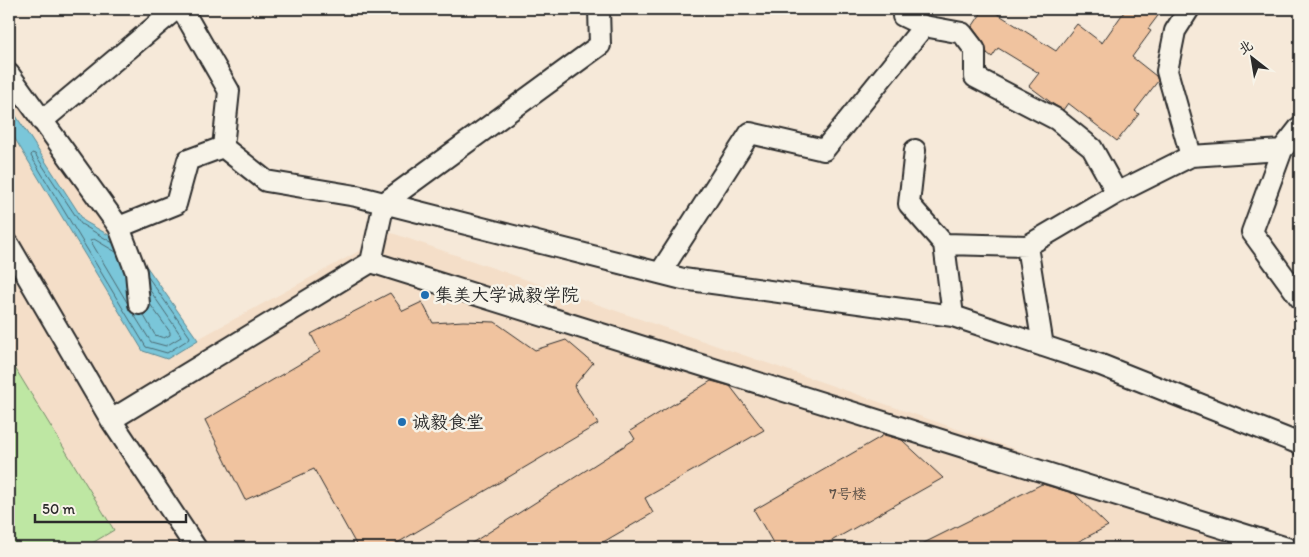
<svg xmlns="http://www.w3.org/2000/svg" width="1309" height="557" viewBox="0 0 1309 557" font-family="Itim,'LXGW WenKai TC',sans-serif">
	<rect width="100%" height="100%" fill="#f6e9d9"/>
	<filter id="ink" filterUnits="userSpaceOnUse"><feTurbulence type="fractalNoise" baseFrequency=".02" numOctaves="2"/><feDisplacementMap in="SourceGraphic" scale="10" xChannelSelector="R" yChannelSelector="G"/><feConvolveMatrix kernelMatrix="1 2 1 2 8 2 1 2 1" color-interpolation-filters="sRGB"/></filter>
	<g filter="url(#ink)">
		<!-- built -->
		<path fill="#f4dec8" d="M9,69L198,339L392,233L1300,548H9Z"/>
		<!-- green -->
		<path fill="#bee7a3" stroke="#748967" d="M9,358L114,530L84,548H9Z"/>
		<!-- water -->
		<path fill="#7ac6d9" stroke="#5a8893" d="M9,105L84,221L135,250L198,340L167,359L143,351L9,129Z"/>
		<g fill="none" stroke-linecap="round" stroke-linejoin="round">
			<!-- shore -->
			<path stroke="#4b6971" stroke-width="1" d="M113,243L81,224L35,154L32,153L31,156L146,347L167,353L189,339L190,337L148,277
				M116,252L94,239L90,240L128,304
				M133,313L151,342L166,346L181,337L180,334L149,289
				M143,314L155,335L164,338L170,335V332L150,304"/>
		</g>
		<!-- building -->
		<path fill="#f0c39f" stroke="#2b2b2b" d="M984,9H990L1056,51L1077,24L1102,43L1126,9H1163L1148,29L1151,31L1132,57L1156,76L1158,81L1135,111L1139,114L1117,141L1068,103L1063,110L1053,104L1029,86L1039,73L998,48L992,57L987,53L984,43L972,27Z
			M390,293L403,311L422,302L433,323L463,321L495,322L535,350L566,340L593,363L574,386L598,424L389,548H358L314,469L245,500L205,420L320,352L311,334Z
			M711,381L730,386L764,430L645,498L653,513L593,548H464L635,439L630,431Z
			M884,435L902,440L943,478L819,548H776L754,510Z
			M1042,484L1075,494L1108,526L1066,548H914Z"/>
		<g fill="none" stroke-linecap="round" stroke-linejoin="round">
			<!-- minor casing -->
			<g stroke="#2b2b2b" stroke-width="24">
				<path id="minor" d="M182,9L229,91L223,147
					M904,9L903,16L924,26L962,33L975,50V77L1056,119L1092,148L1117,193
					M1189,9L1175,31L1167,71L1191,156
					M9,74L119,227L176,204L188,160L223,147L266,181L356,196L683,279L953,316L1101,365L1300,444
					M42,121L176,9
					M1300,127L1282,150L1252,232L1300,298
					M915,150L909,204L944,244L953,316
					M119,227L136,272L139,304
					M944,244L1027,246L1117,193L1191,156L1282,150
					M9,245L111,420L196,548
					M1027,246L1043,346
					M371,262L384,203L600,45L599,9
					M660,273L750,133L824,150L924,26
					M111,420L371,262L1287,548"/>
			</g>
			<!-- minor -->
			<use href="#minor" stroke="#f7f3e8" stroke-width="20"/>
		</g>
	</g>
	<!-- markers -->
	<g fill="#1f6fb2" stroke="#f7f3e8" stroke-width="2">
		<circle cx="425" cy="295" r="5"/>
		<circle cx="402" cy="422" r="5"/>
	</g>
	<g text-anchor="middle" stroke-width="5" stroke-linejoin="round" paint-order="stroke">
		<!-- number labels -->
		<g font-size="15" fill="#5c5148">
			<text x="848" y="499">7号楼</text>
		</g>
		<!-- poi labels -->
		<g font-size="18" fill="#2b2b2b" stroke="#f7f3e8" text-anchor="start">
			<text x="435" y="301">集美大学诚毅学院</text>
			<text x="412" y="428">诚毅食堂</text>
		</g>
	</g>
	<!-- margin -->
	<rect width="1309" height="557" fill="none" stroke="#f7f3e8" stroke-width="30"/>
	<rect x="15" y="15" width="1279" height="527" fill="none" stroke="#2b2b2b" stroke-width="2" filter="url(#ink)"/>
	<!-- north arrow -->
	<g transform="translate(1252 58) rotate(329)" stroke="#f7f3e8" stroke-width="4" paint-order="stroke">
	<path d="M0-4L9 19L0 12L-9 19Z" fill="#2b2b2b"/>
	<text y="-8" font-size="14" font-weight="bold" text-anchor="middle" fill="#2b2b2b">北</text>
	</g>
	<!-- scale -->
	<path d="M35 514v8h151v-8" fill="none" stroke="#2b2b2b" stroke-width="2.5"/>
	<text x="42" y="514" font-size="15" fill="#2b2b2b" stroke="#f7f3e8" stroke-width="4" paint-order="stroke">50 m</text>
</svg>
